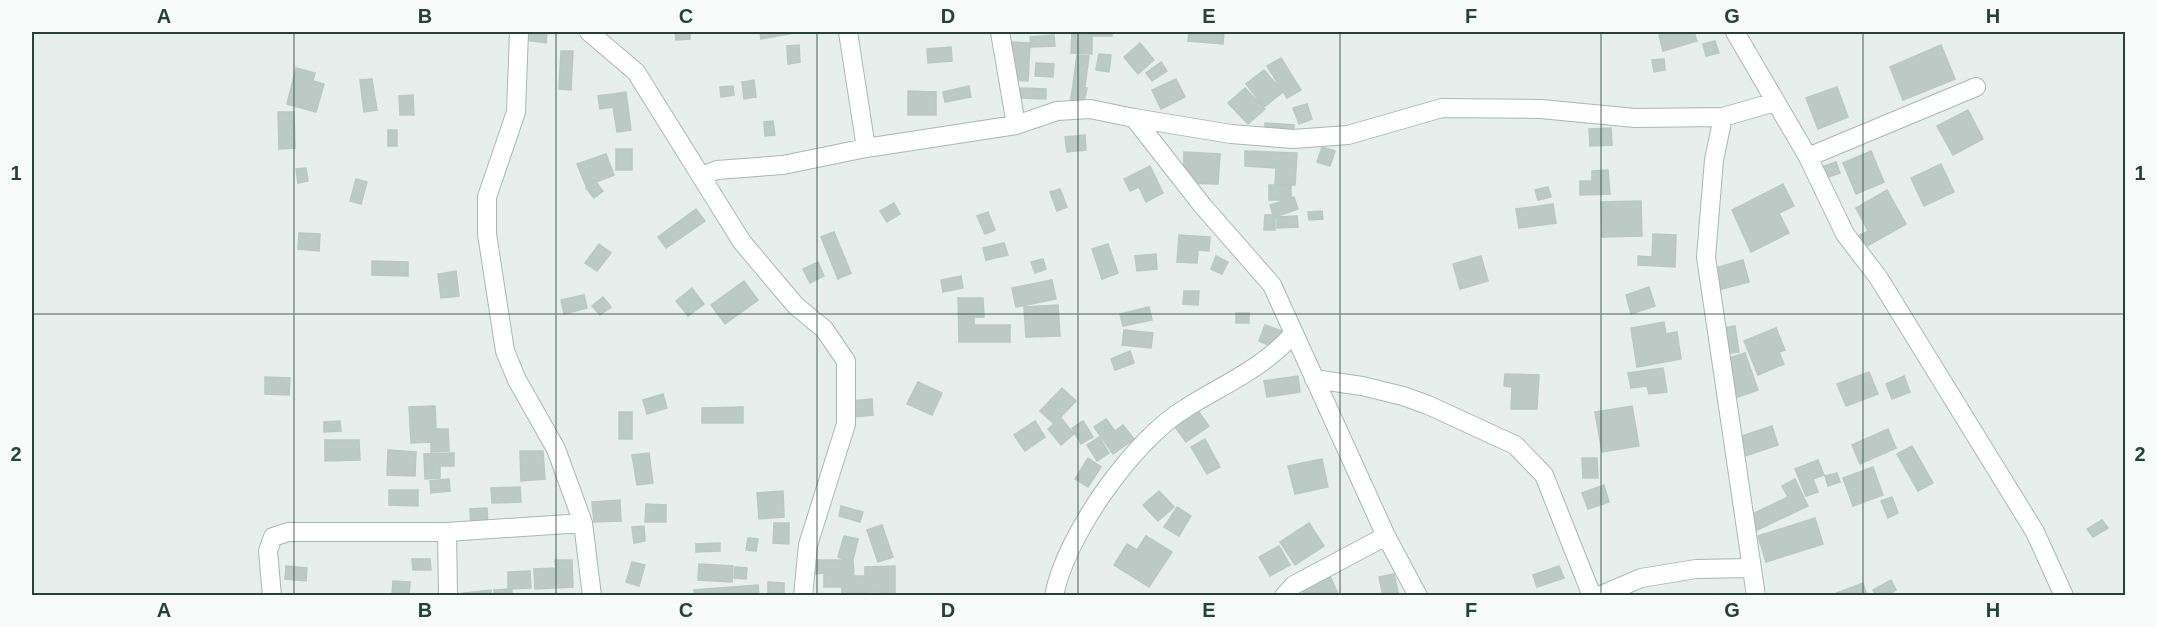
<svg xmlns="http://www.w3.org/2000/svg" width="2157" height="627" viewBox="0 0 2157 627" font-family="Helvetica,sans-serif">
	<rect width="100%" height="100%" fill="#e6efeb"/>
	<!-- building -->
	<path fill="#bbcac4" stroke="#b8c9c2" stroke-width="1.5" d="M519,32H547L546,43L518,39Z
		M675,32H690V39L676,40Z
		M760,32H800L761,39Z
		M1072,32H1112V36H1092V54L1071,53Z
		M1189,32H1224L1223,44L1188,41Z
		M1672,32H1694L1697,41L1663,51L1659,35Z
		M1054,35L1055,46L1031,47L1030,37Z
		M1715,41L1719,53L1706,56L1703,44Z
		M1012,42L1030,43L1028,81L1011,80Z
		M1140,43L1154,60L1138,74L1124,57Z
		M799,45L800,62L788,64L787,46Z
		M1941,45L1955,79L1903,100L1890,67Z
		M951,47L952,61L928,63L927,49Z
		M561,51H573L571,90L559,89Z
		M1099,54L1111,55L1109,72L1096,70Z
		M1077,55L1089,56L1085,86L1073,84Z
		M1281,58L1301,90L1287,98L1267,66Z
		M1664,59L1665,70L1654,72L1652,60Z
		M1161,62L1167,71L1152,81L1146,73Z
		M1036,63L1054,64L1053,77L1035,76Z
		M296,68L315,73L313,81L324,84L316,112L287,104Z
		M1264,70L1283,92L1264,107L1246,84Z
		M372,79L377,110L364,112L360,80Z
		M1176,79L1185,97L1161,109L1152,90Z
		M754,80L756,97L744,99L742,82Z
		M1073,85L1087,88L1083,106L1070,103Z
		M733,86L734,95L721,97L720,87Z
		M969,86L971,97L945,102L943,92Z
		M1837,87L1848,117L1818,129L1806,98Z
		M1020,88L1046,89V99L1020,98Z
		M1245,88L1265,109L1248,124L1228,103Z
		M908,91L936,92V115H908Z
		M626,92L631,130L617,132L613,107L600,109L598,96Z
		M413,95L414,115H400L399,96Z
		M1307,104L1312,119L1299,124L1293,108Z
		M1968,110L1983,139L1953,155L1937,126Z
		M278,112H294L295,148L279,149Z
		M773,121L775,135L765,136L764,122Z
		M1265,123L1294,125L1293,141L1264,140Z
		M1611,128L1612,145L1590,146L1589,129Z
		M388,130H397V146H388Z
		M1085,135L1086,150L1067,152L1065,137Z
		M1322,147L1335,151L1330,166L1317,162Z
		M616,149H632V170H616Z
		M1245,151L1297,153L1295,185L1275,184L1276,168L1245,166Z
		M1871,151L1884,182L1856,194L1843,163Z
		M1184,152L1220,154L1218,184L1183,183Z
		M606,154L614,175L596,182L603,191L594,198L586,188L593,183L586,186L577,164Z
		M1836,162L1840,173L1823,179L1819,168Z
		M1941,164L1954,192L1924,206L1911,178Z
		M1150,166L1163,193L1146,202L1139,187L1130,191L1124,179Z
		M306,168L308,181L298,183L296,169Z
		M1608,170L1610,194L1580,195V181H1592V171Z
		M356,179L367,182L361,204L350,201Z
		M1783,184L1794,206L1779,213L1789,233L1751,252L1732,210Z
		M1269,185H1291V198L1294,197L1298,209L1275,217V230H1264L1265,215H1273L1270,205L1286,200H1269Z
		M1548,187L1551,197L1538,200L1535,190Z
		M1060,189L1067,207L1057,211L1050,192Z
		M1887,190L1906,224L1862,249L1855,238L1868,231L1856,208Z
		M1641,201L1642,236L1602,237L1601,202Z
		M894,203L900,214L887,222L880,211Z
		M1553,204L1556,223L1519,228L1516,209Z
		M696,209L705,221L666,248L658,237Z
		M1322,211L1323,219L1309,220L1308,212Z
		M988,212L995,230L985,234L977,216Z
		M1297,216L1298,227L1277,228V217Z
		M834,232L851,273L838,279L821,237Z
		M299,233L320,234L319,251L298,249Z
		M1653,234L1676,235L1675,267L1638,265V256L1652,257Z
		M1179,235L1210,237L1209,251L1198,250L1197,263L1177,262Z
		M1004,243L1008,255L986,260L983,248Z
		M599,244L611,253L597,271L585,263Z
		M1108,244L1118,273L1102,279L1092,249Z
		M1156,254L1157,269L1137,271L1135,256Z
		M1216,256L1228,262L1222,274L1211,269Z
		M1481,256L1488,281L1460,289L1453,264Z
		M1043,259L1046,269L1035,273L1031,262Z
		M1743,260L1749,282L1718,290L1712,269Z
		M372,261L408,262V276L372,275Z
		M818,262L824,276L810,283L803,269Z
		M456,271L459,296L441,298L438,274Z
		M961,276L963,288L943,292L941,280Z
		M1052,280L1056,299L1016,307L1012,288Z
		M744,281L758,300L725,324L711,305Z
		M1649,287L1655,306L1631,314L1626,295Z
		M692,288L704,304L688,316L676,301Z
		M1184,291H1199L1198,305L1183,304Z
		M584,295L587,308L564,314L561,300Z
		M603,297L611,307L600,315L592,306Z
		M958,298H983L984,317H974V325H1010V342H959Z
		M1058,305L1060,336L1026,337L1024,307Z
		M1149,307L1152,320L1123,326L1120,314Z
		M1236,313H1249V323H1236Z
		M1664,322L1666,334L1677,332L1681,359L1637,367L1631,328Z
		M1265,325L1282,331L1276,348L1259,341Z
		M1735,326L1739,352L1716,355L1713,330Z
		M1776,328L1785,350L1779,352L1784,364L1758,375L1744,341Z
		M1124,330L1153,333L1151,348L1122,345Z
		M1130,351L1134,363L1115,370L1111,359Z
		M1745,353L1758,390L1732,399L1726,383L1734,380L1726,359Z
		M1663,368L1667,392L1649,394L1647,386L1631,388L1628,373Z
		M1869,372L1878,394L1846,406L1837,384Z
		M1505,374L1539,375L1537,409H1511L1512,387L1504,386Z
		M1298,376L1300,392L1267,397L1264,381Z
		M1904,376L1910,392L1892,399L1886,384Z
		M265,377L290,378L289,395L265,394Z
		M918,382L942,393L932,415L907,404Z
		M1062,388L1076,401L1054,424L1040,411Z
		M663,394L667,408L647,414L643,400Z
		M872,399L873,415L854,417L852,401Z
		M435,406L436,429H448L449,451L431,452V442L411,443L409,407Z
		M1632,406L1639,446L1602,452L1595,412Z
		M743,407V423H702V408Z
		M1198,411L1209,426L1186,442L1175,427Z
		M619,412H632V439H619Z
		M1061,418L1074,434L1061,445L1048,429Z
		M1106,419L1115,431L1123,425L1134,439L1113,454L1094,427Z
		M340,421L341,431L324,432V422Z
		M1035,421L1045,437L1025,451L1014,435Z
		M1083,421L1093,437L1081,444L1072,428Z
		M1772,426L1778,445L1739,458L1733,439Z
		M1888,429L1896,448L1860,464L1852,445Z
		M1099,437L1109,453L1097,461L1087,445Z
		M1205,439L1220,467L1207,474L1191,447Z
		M325,440H359L360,460L325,461Z
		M1912,446L1933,483L1918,491L1897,454Z
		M388,450L416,452L415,476L387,475Z
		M520,451H543L545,479L521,481Z
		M454,453V466H440V478L425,479L424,454Z
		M649,453L653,483L637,485L632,455Z
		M1088,458L1101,467L1088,487L1075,479Z
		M1582,458H1597L1598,478H1583Z
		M1322,459L1328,487L1295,494L1288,466Z
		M1818,460L1824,475L1813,479L1818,492L1806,496L1795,469Z
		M1873,467L1883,495L1853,506L1843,478Z
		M1837,473L1840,482L1828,486L1825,476Z
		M449,479L450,491L431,493L430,481Z
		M1795,479L1808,506L1749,534L1742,519L1788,497L1782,486Z
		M1604,485L1609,502L1588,509L1582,493Z
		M520,487L521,502L492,503L491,488Z
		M389,490H418V506L389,505Z
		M783,491L784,517L759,519L757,493Z
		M1159,491L1174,507L1158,521L1143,505Z
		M1892,497L1898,513L1888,518L1881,501Z
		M620,500L621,521L594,522L592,502Z
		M646,504L666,505V522H645Z
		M841,506L863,512L860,522L839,516Z
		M1177,507L1191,516L1179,536L1164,527Z
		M487,508L488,530H471L470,509Z
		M1815,518L1823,544L1766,562L1758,536Z
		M2102,520L2108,528L2093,537L2087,529Z
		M774,523H789V544L773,543Z
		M1309,523L1324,546L1295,565L1280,542Z
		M882,525L893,557L878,562L867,530Z
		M644,526L645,541L634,543L632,527Z
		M844,536L858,539L853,560L854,576H865V567L895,566V596H880V592H867V596H842V587H824V573L815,574L814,560H847L838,557Z
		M1146,536L1172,552L1149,587L1114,565L1127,544L1137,550Z
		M748,538L758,539L756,551L746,550Z
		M720,543V551L696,552V544Z
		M1279,546L1290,565L1270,576L1259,557Z
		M412,559H430L431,570H413Z
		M555,560H572L573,587L535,589L534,569L556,568Z
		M632,562L645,565L639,586L626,582Z
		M699,564L733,566L732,582L698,580Z
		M286,566L307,568L306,581L285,579Z
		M1559,566L1564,578L1537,587L1533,575Z
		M735,567L747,568L746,579L734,578Z
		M530,571L531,588L508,589V572Z
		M1394,574L1399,596H1383L1379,577Z
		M1330,576L1339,596H1305L1302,590Z
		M1891,580L1896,590L1886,596H1876L1873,590Z
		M393,581L410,582L409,596H392Z
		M768,582L784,583V596H768Z
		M1863,583L1867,596H1829Z
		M758,585L759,596H695L694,590Z
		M512,589V596H494V590Z
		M491,590V596H457V594Z"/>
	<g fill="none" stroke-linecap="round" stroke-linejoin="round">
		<!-- minor casing -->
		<g stroke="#a8b8b2" stroke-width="20">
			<path id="minor" d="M589,32L636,72L742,242L796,306L824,329L846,361V424L808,545L803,596
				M848,32L866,148
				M1000,32L1016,125
				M1735,32L1808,157L1845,234L1878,277L2035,532L2064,596
				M1723,117L1714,160L1706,257L1756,596
				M1134,118L1231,134L1293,139L1348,135L1442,108L1541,109L1635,118L1723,117L1775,102
				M1808,157L1976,87
				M702,176L717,170L783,165L866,148L1016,125L1057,111L1090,109L1134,118L1202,205L1272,285L1386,536L1418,596
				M1314,379L1362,386L1403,396L1428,405L1515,445L1544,475L1592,596
				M583,523L592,596
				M447,532L448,596
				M272,596L268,551L273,537L288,532H447L583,523L556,449L517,380L505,351L487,234V197L516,112L519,32
				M1054,596C1065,536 1134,439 1186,408C1224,384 1264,368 1294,333
				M1284,596L1294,585L1386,536
				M1599,596L1641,578L1696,569L1751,568"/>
		</g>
		<!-- minor -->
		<use href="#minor" stroke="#fff" stroke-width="18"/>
	</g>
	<!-- grid -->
	<path fill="none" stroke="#24423a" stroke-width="1.5" stroke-opacity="0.55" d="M294,32V596M556,32V596M817,32V596M1078,32V596M1340,32V596M1601,32V596M1863,32V596M32,314H2126"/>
	<!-- border -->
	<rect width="2157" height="627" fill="none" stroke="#f7fbf9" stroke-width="66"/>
	<rect x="33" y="33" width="2091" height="561" fill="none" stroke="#24423a" stroke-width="2"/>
	<g font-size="20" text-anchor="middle" font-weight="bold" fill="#24423a">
		<text x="164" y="23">A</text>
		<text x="425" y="23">B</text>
		<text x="686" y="23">C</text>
		<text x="948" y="23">D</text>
		<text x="1209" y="23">E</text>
		<text x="1471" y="23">F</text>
		<text x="1732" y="23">G</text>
		<text x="1993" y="23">H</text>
		<text x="16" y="180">1</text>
		<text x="2140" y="180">1</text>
		<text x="16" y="461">2</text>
		<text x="2140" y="461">2</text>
		<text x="164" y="617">A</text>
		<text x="425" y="617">B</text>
		<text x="686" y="617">C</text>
		<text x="948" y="617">D</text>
		<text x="1209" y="617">E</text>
		<text x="1471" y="617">F</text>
		<text x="1732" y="617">G</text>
		<text x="1993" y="617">H</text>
	</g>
</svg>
